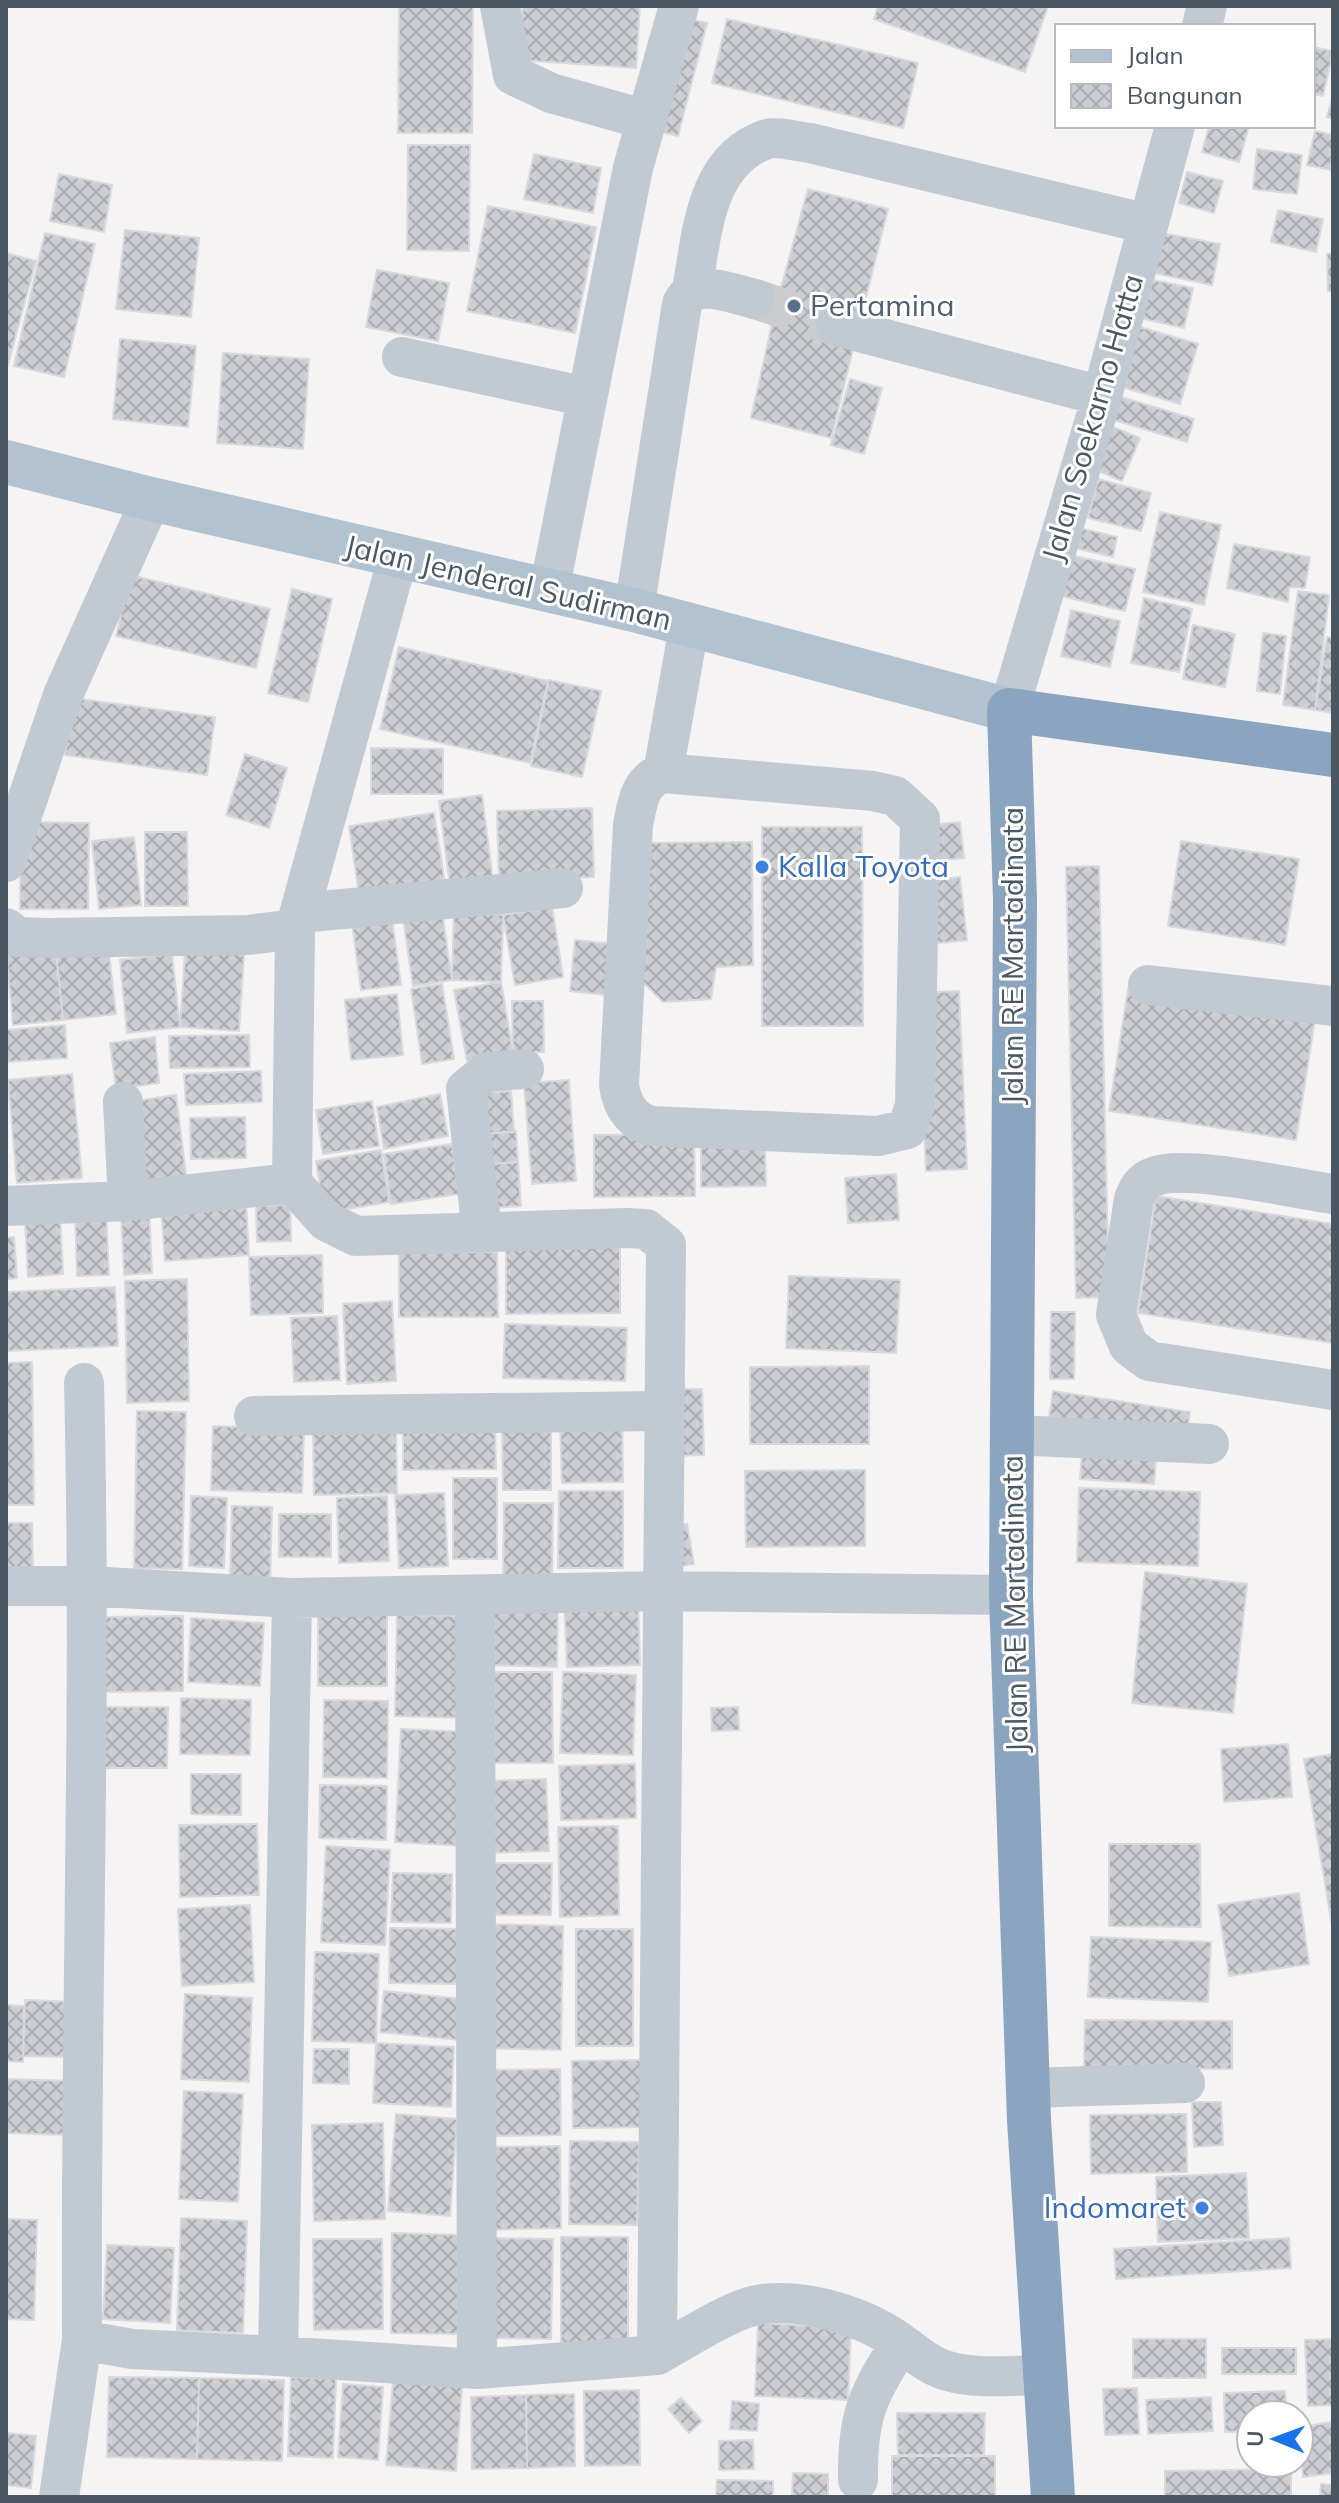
<svg xmlns="http://www.w3.org/2000/svg" width="1339" height="2503" viewBox="0 0 1339 2503" font-family="Mulish,sans-serif">
	<defs>
		<pattern id="building-cross-hatch" width="8" height="8" patternUnits="userSpaceOnUse" patternTransform="scale(2)"><rect width="8" height="8" fill="#cdcfd5"/><path d="M0 0l8 8M0 8l8-8" fill="none" stroke="#a8abb0"/></pattern>
	</defs>
	<rect width="100%" height="100%" fill="#f5f3f3"/>
	<!-- building -->
	<path fill="url(#building-cross-hatch)" stroke="#d7d9de" stroke-width="2" d="M399,6H473L472,133H398Z
		M523,6H640L636,68L520,60Z
		M878,6H1048L1025,72L874,19Z
		M680,17L707,23L678,136L652,130Z
		M727,19L918,63L903,128L712,83Z
		M1313,47L1333,51L1323,96L1313,94Z
		M1333,96V119L1327,117Z
		M1209,126H1249L1239,162L1202,152Z
		M1315,131L1333,135L1331,170L1307,165Z
		M408,145H470L469,251L407,250Z
		M1257,149L1302,155L1297,194L1253,189Z
		M534,154L601,168L593,213L524,199Z
		M1187,172L1223,181L1214,213L1179,203Z
		M59,174L112,185L104,232L50,221Z
		M808,189L888,209L831,438L751,418L776,306Z
		M488,206L596,227L575,333L467,311Z
		M1278,210L1323,219L1316,252L1271,242Z
		M125,230L199,238L191,317L116,309Z
		M1157,232L1220,244L1212,285L1149,272Z
		M45,233L95,244L64,377L14,366Z
		M6,253L36,261L7,368H6Z
		M1333,253V291H1328L1327,254Z
		M377,270L449,283L438,341L366,327Z
		M1148,279L1193,288L1184,328L1140,318Z
		M1140,327L1198,344L1180,404L1122,387Z
		M120,339L196,346L188,427L113,419Z
		M223,353L309,359L303,449L217,443Z
		M850,379L882,388L864,454L831,445Z
		M1121,397L1194,419L1187,442L1114,420Z
		M1113,427L1140,438L1122,481L1096,470Z
		M1098,479L1151,493L1141,531L1088,518Z
		M1160,512L1221,525L1204,605L1143,592Z
		M1076,527L1117,537L1113,557L1071,547Z
		M1234,544L1310,557L1305,588L1289,587L1288,602L1227,588Z
		M1070,555L1135,569L1125,611L1061,596Z
		M130,575L270,609L256,668L116,636Z
		M292,589L332,599L308,702L268,693Z
		M1298,591L1329,595L1315,710L1283,705Z
		M1144,598L1192,609L1179,672L1131,663Z
		M1071,610L1120,621L1110,667L1061,656Z
		M1193,625L1235,634L1225,687L1183,679Z
		M1263,633L1286,636L1280,694L1257,691Z
		M1327,637L1333,638V713L1315,710Z
		M399,647L548,681L530,763L380,729Z
		M549,680L601,691L582,777L531,766Z
		M73,698L215,717L207,775L65,755Z
		M371,748L443,749V794H371Z
		M245,754L287,768L269,828L226,815Z
		M482,795L494,888L451,894L439,801Z
		M592,808L594,877L499,880L497,811Z
		M434,813L447,896L361,908L349,826Z
		M21,822L89,823L88,909H20Z
		M960,822L964,858L926,862L922,826Z
		M762,827H862L863,1026H762Z
		M145,832H187L188,906H145Z
		M134,837L141,905L99,909L92,841Z
		M1181,841L1299,859L1285,945L1168,926Z
		M752,842L753,965L716,967L711,999L663,1002L636,975L639,843Z
		M1099,866L1109,1297L1076,1298L1066,867Z
		M960,877L967,940L931,944L923,882Z
		M552,907L563,977L515,985L503,915Z
		M442,912L452,980L413,986L403,918Z
		M454,913L503,915L501,982L452,980Z
		M392,918L401,985L361,990L352,923Z
		M107,937L116,1014L63,1020L55,943Z
		M186,937L245,941L239,1031L180,1027Z
		M575,940L612,944L606,995L570,991Z
		M55,943L63,1020L13,1025L6,948Z
		M172,954L180,1027L127,1033L120,960Z
		M501,982L513,1053L467,1061L454,990Z
		M442,984L454,1059L422,1064L411,989Z
		M1128,989L1315,1019L1296,1140L1109,1111Z
		M959,991L967,1169L926,1171L918,993Z
		M397,994L403,1055L351,1060L345,1000Z
		M512,1001H543L544,1052L513,1053Z
		M65,1025L67,1058L6,1062V1030Z
		M249,1035L250,1067L170,1068L169,1036Z
		M155,1037L159,1083L116,1089L110,1043Z
		M261,1071L262,1102L186,1105L184,1074Z
		M72,1074L82,1178L17,1183L8,1080Z
		M569,1080L576,1181L532,1184L524,1083Z
		M511,1091L514,1132L486,1134L483,1094Z
		M440,1094L448,1136L384,1149L377,1107Z
		M176,1095L187,1182L139,1187L128,1102Z
		M372,1101L379,1146L323,1154L316,1110Z
		M245,1117L246,1158L191,1159L190,1118Z
		M516,1131L518,1162L488,1164L486,1134Z
		M694,1134L695,1196L594,1197V1135Z
		M452,1144L459,1194L391,1204L384,1154Z
		M765,1146L766,1186L701,1187V1147Z
		M381,1150L389,1202L324,1213L316,1161Z
		M518,1162L521,1206L491,1208L488,1164Z
		M896,1174L899,1220L848,1223L845,1178Z
		M1156,1196L1333,1224V1343L1138,1313Z
		M246,1203L249,1255L165,1261L161,1209Z
		M290,1205L291,1241L257,1242L256,1206Z
		M106,1209L109,1275L77,1276L75,1210Z
		M149,1209L152,1273L124,1275L121,1211Z
		M60,1215L63,1274L28,1277L25,1218Z
		M14,1237L17,1278L6,1279V1238Z
		M620,1244V1313L506,1314V1245Z
		M497,1252L498,1317H399V1253Z
		M322,1255L323,1313L251,1315L249,1257Z
		M789,1276L900,1280L896,1353L786,1348Z
		M187,1279L189,1401L127,1403L125,1281Z
		M115,1287L118,1346L6,1351V1292Z
		M392,1301L396,1381L347,1384L343,1304Z
		M1051,1312H1075L1074,1379H1050Z
		M337,1316L340,1380L294,1382L291,1318Z
		M505,1324L627,1328L625,1381L503,1378Z
		M32,1362L34,1505H6V1363Z
		M869,1366V1444H750V1367Z
		M669,1389H702L704,1455L670,1456Z
		M1053,1391L1190,1412L1186,1440L1049,1418Z
		M137,1411L186,1412L182,1569L134,1568Z
		M622,1420L623,1482L562,1483L560,1422Z
		M495,1423L496,1469L403,1470V1424Z
		M502,1425H551V1490H503Z
		M213,1426L304,1429L302,1493L211,1490Z
		M396,1426L397,1493L314,1495L313,1428Z
		M1083,1440L1157,1445L1154,1484L1080,1479Z
		M865,1470V1546L746,1547L745,1471Z
		M453,1478H497V1559H453Z
		M1079,1488L1200,1492L1198,1566L1077,1562Z
		M559,1491H623V1568H558Z
		M444,1493L448,1566L399,1568L395,1495Z
		M191,1496L227,1498L224,1568L189,1566Z
		M387,1496L389,1561L339,1563L337,1498Z
		M504,1503H553L552,1576H503Z
		M232,1506L272,1507L270,1581H230Z
		M279,1514H331V1557H279Z
		M6,1523H32L33,1573H6Z
		M687,1524L694,1564L676,1567L670,1527Z
		M1145,1572L1247,1584L1233,1713L1132,1703Z
		M638,1597L640,1665L567,1667L564,1599Z
		M484,1600L558,1601L557,1667L483,1665Z
		M318,1609H387V1686H318Z
		M397,1615L468,1616L466,1718L395,1716Z
		M183,1616V1691L104,1692L103,1617Z
		M191,1618L264,1623L260,1686L188,1682Z
		M484,1672H552L553,1763H484Z
		M563,1672L636,1675L633,1755L560,1753Z
		M181,1698L251,1700L250,1755L180,1754Z
		M324,1700L388,1701L387,1778L323,1777Z
		M100,1707H168L167,1768H100Z
		M738,1707L739,1730L712,1731L711,1708Z
		M401,1729L470,1732L464,1846L395,1842Z
		M1288,1744L1292,1797L1224,1802L1221,1749Z
		M1333,1754V1931L1304,1759Z
		M635,1764L636,1818L561,1820L559,1766Z
		M191,1774H241V1815L191,1814Z
		M546,1779L549,1851L486,1853L483,1781Z
		M320,1785L387,1786L386,1840L319,1838Z
		M257,1824L259,1895L180,1897L179,1825Z
		M618,1826L619,1915L560,1917L558,1827Z
		M1109,1844H1200L1201,1927L1109,1926Z
		M326,1846L390,1850L385,1945L321,1942Z
		M480,1863H552L551,1915H480Z
		M393,1873L452,1874L451,1923L391,1922Z
		M1299,1893L1309,1964L1229,1976L1218,1905Z
		M250,1905L254,1982L182,1986L178,1909Z
		M484,1924L563,1926L561,2050L481,2048Z
		M390,1928L461,1929L460,1984L389,1983Z
		M576,1929H633V2046H576Z
		M1091,1937L1211,1942L1208,2002L1088,1997Z
		M315,1952L379,1954L376,2043L312,2041Z
		M384,1991L463,1999L459,2040L380,2032Z
		M185,1994L252,1998L249,2082L181,2079Z
		M25,2000L79,2002L77,2057L23,2056Z
		M6,2005L24,2006L23,2062L6,2061Z
		M1085,2020L1232,2021V2069L1084,2068Z
		M376,2043L454,2047L451,2107L373,2103Z
		M314,2049H349V2084L313,2083Z
		M646,2060L647,2127L573,2128L572,2061Z
		M560,2069L561,2135L485,2136L484,2070Z
		M6,2079L71,2081L69,2135L6,2133Z
		M184,2091L243,2094L238,2202L179,2199Z
		M1192,2102H1221L1223,2145L1194,2147Z
		M396,2114L457,2119L450,2216L388,2211Z
		M1186,2114L1187,2172L1091,2174L1090,2115Z
		M383,2123L385,2219L314,2221L312,2125Z
		M570,2141L639,2142L637,2225L569,2224Z
		M560,2146L561,2228L483,2230L482,2147Z
		M1246,2173L1249,2238L1158,2242L1156,2177Z
		M181,2218L247,2221L243,2333L177,2330Z
		M6,2219L37,2220L34,2320L6,2319Z
		M392,2233L461,2235L459,2334L391,2333Z
		M561,2237H628V2343H561Z
		M490,2238L553,2239L551,2339L489,2338Z
		M1289,2238L1291,2268L1116,2279L1114,2249Z
		M313,2239H382L383,2329L314,2330Z
		M107,2245L174,2248L170,2323L103,2319Z
		M758,2323L851,2328L848,2400L755,2396Z
		M1133,2339H1206V2378H1133Z
		M1333,2339V2405L1308,2406L1305,2340Z
		M1222,2348H1296V2374H1222Z
		M109,2377L199,2378L197,2459L107,2457Z
		M291,2377L336,2379L333,2458L288,2456Z
		M199,2378L284,2380L282,2461L197,2459Z
		M393,2382L462,2387L456,2471L386,2465Z
		M343,2384L383,2387L378,2460L338,2457Z
		M1137,2388L1139,2434L1105,2435L1103,2389Z
		M639,2390L640,2465L585,2466L584,2391Z
		M1285,2391L1287,2415H1251V2431L1225,2432L1224,2393Z
		M574,2394L575,2466L527,2468L526,2395Z
		M526,2395L527,2468L472,2469L471,2397Z
		M1211,2397L1213,2431L1148,2434L1146,2400Z
		M681,2398L702,2421L689,2433L668,2409Z
		M732,2401L759,2404L757,2431L730,2429Z
		M897,2413H985L984,2455H898Z
		M1333,2422V2473L1303,2477L1299,2427Z
		M6,2433L36,2436L31,2488L6,2485Z
		M753,2440L754,2469L719,2470V2441Z
		M892,2456H995V2497H892Z
		M1291,2469V2497H1165V2471Z
		M793,2473L828,2474V2497H792Z
		M717,2480L773,2481V2497H716Z
		M1321,2484L1333,2485V2497H1320Z"/>
	<g fill="none" stroke-linecap="round" stroke-linejoin="round">
		<!-- minor-tunnel -->
		<path stroke="#caccce" stroke-width="40" stroke-dasharray="40 20" stroke-linecap="butt" d="M755,299L836,326"/>
		<!-- minor -->
		<path stroke="#c1cad2" stroke-width="40" d="M500,6L513,75L551,93L647,120
			M1202,26L1207,6
			M692,290C702,236 704,160 767,139C778,136 798,142 810,143L1148,224
			M836,326L1102,396
			M402,357L587,397
			M549,591L633,168L679,6
			M634,610L682,304C694,276 732,294 755,299
			M1009,710L1102,396L1175,126
			M663,773L873,791L895,796L920,819L915,1105L907,1129L878,1136L651,1126C631,1120 622,1105 619,1085L633,825C637,804 640,780 663,773Z
			M663,773L689,627
			M6,862L63,695L151,499
			M300,913L563,888
			M6,928L18,937L48,938L248,935L295,929
			M1148,985L1333,1006
			M123,1102L128,1201L292,1183L295,929L398,557
			M1333,1194C1295,1189 1184,1163 1153,1177C1142,1181 1138,1189 1134,1199L1116,1315L1129,1346L1149,1361L1333,1390
			M6,1206L128,1201
			M482,1233L466,1089L487,1072L524,1069
			M254,1416L662,1411
			M1013,1435L1209,1444
			M6,1586H89L292,1598L662,1591L1011,1595
			M475,1596L477,2369
			M1028,2088L1185,2083
			M82,2340C80,2021 92,1702 84,1383
			M657,2355C685,2340 732,2308 762,2304C808,2299 864,2316 901,2343C917,2354 929,2366 948,2371C978,2380 1014,2375 1046,2375
			M278,2356L477,2369L657,2355L666,1245L646,1229L626,1228L356,1236L326,1221L292,1183
			M858,2480C857,2417 867,2395 901,2343
			M59,2497L82,2340L132,2349L278,2356L292,1598"/>
		<!-- major -->
		<path stroke="#b3c2d1" stroke-width="44" d="M6,462L151,499L634,610L1009,710"/>
		<!-- highway -->
		<path stroke="#8ba5c1" stroke-width="44" d="M1053,2497L1029,2120L1011,1595L1015,900L1009,710L1333,755"/>
	</g>
	<!-- markers -->
	<circle fill="#5c6f8a" stroke="#fff" stroke-width="3" cx="794" cy="306" r="8"/>
	<g fill="#3f7fe0" stroke="#fff" stroke-width="3">
		<circle cx="762" cy="867" r="8"/>
		<circle cx="1202" cy="2208" r="8"/>
	</g>
	<g text-anchor="middle" stroke-width="6" stroke-linejoin="round" paint-order="stroke">
		<!-- service labels -->
		<g font-size="30" fill="#4e5e75" stroke="#fff" text-anchor="start">
			<text x="810" y="316">Pertamina</text>
		</g>
		<!-- street labels -->
		<g font-size="30" fill="#4a5661" stroke="#fff">
			<text transform="translate(1093 418) rotate(-74)" y="10">Jalan Soekarno Hatta</text>
			<text transform="translate(508 583) rotate(13)" y="10">Jalan Jenderal Sudirman</text>
			<text transform="translate(1013 956) rotate(-90)" y="10">Jalan RE Martadinata</text>
			<text transform="translate(1015 1604) rotate(-91)" y="10">Jalan RE Martadinata</text>
		</g>
		<!-- shop labels -->
		<g font-size="30" fill="#366cbe" stroke="#fff" text-anchor="start">
			<text x="778" y="877">Kalla Toyota</text>
			<text x="1186" y="2218" text-anchor="end">Indomaret</text>
		</g>
	</g>
	<!-- border -->
	<rect width="1339" height="2503" fill="none" stroke="#4a5661" stroke-width="16"/>
	<!-- legend -->
	<rect x="1055" y="24" width="260" height="104" fill="#ffffff" stroke="#b7bbc0" stroke-width="2"/>
	<rect x="1071" y="50" width="40" height="12" fill="#b3c2d1" stroke="#b7bbc0" stroke-width="2"/>
	<text x="1127" y="64" font-size="24" fill="#4a5661">Jalan</text>
	<rect x="1071" y="84" width="40" height="24" fill="url(#building-cross-hatch)" stroke="#b7bbc0" stroke-width="2"/>
	<text x="1127" y="104" font-size="24" fill="#4a5661">Bangunan</text>
	<!-- north arrow -->
	<g transform="translate(1275 2439) rotate(271)"><circle r="38" fill="#ffffff" stroke="#b7bbc0" stroke-width="2"/>
	<path d="M0-6L14 30L0 20L-14 30Z" fill="#1a73e8"/>
	<text y="-12" font-size="22" font-weight="bold" text-anchor="middle" fill="#4a5661">U</text>
	</g>
</svg>
